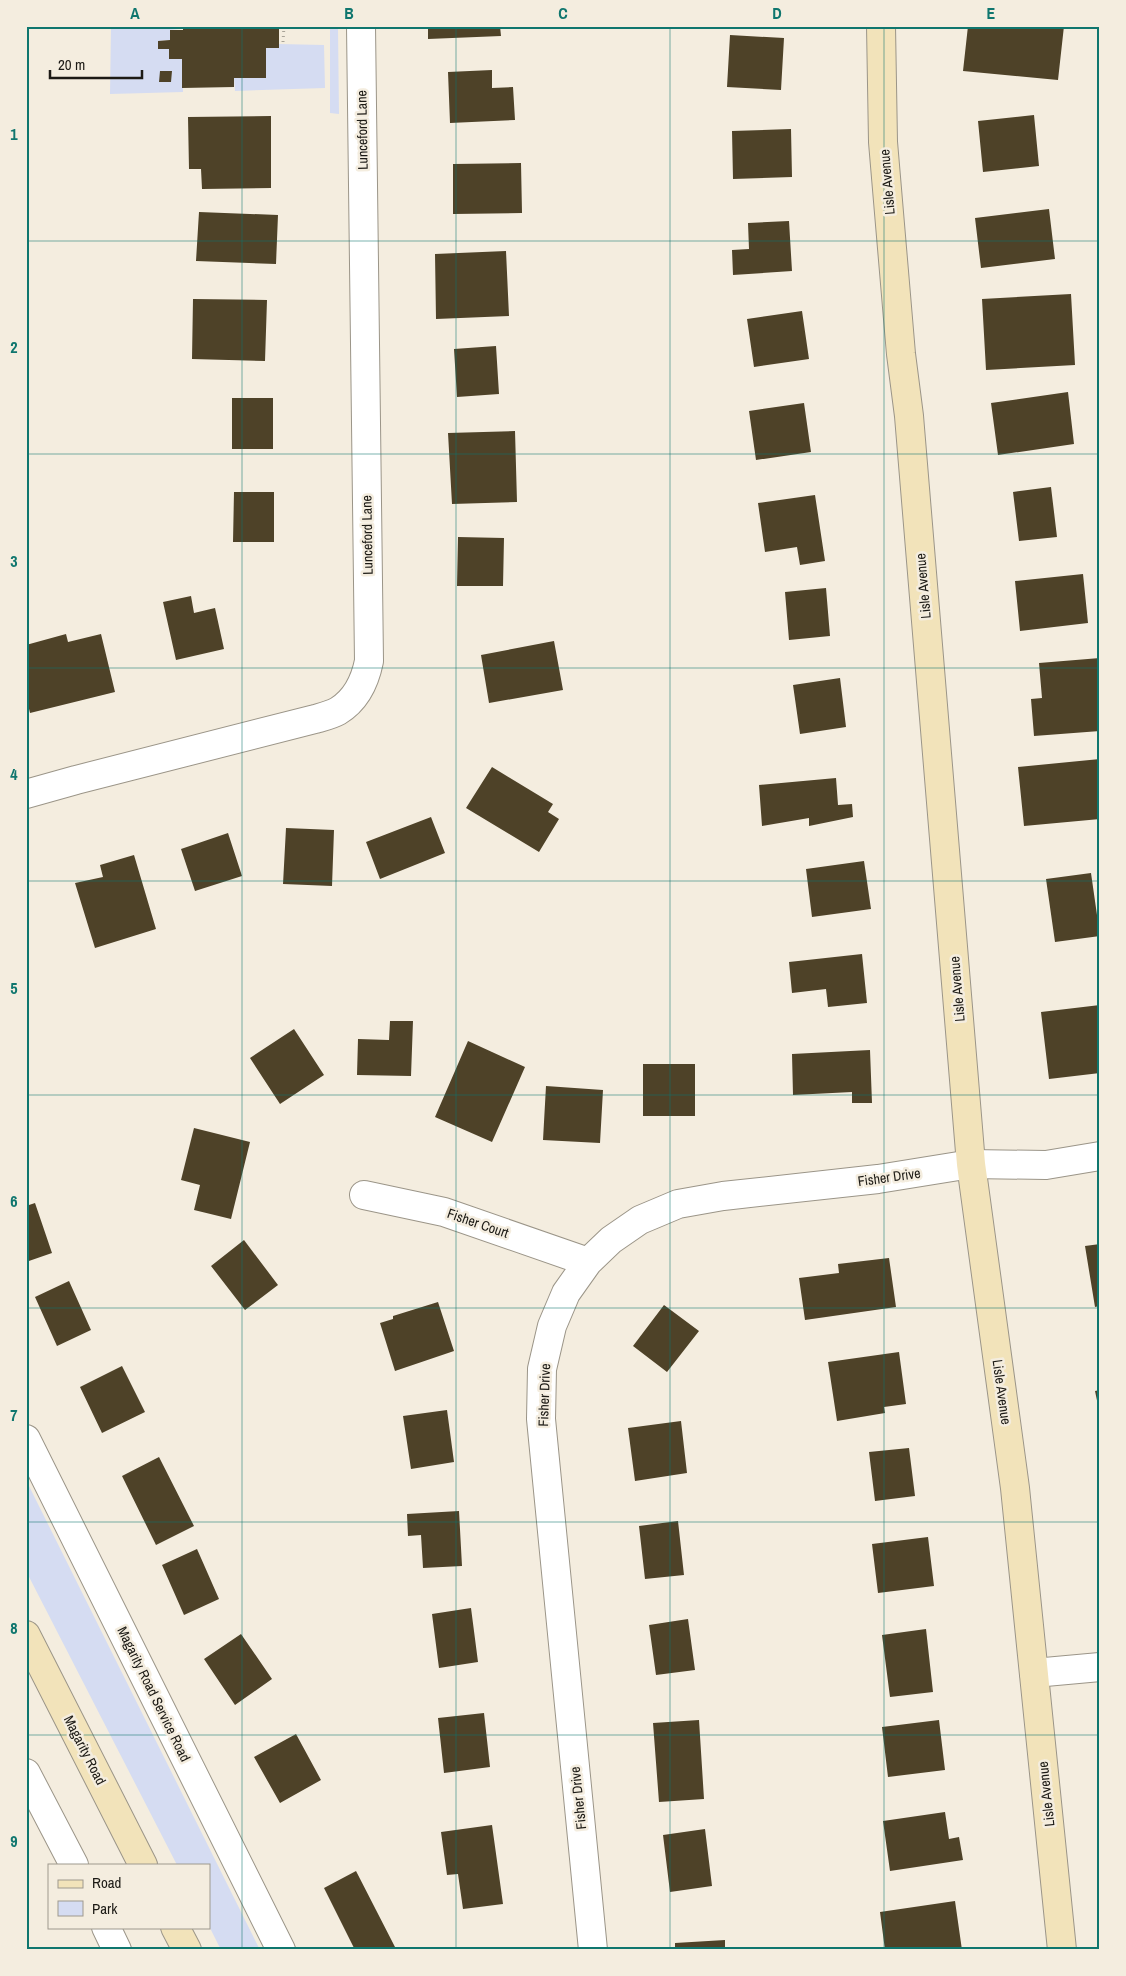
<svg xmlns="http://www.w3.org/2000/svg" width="1126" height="1976" viewBox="0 0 1126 1976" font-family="'Archivo Narrow',sans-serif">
	<rect width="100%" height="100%" fill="#f4eddf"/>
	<!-- green -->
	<path fill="#d5dcf2" d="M111,26H202L171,30L170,40L158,41L159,49H169L170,59H182L183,92L110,94Z
		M330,28H338L339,114L330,113Z
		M279,44L324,45L325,88L235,91L234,78H266V48H279Z
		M26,1480L260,1950H221L209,1926V1865H177L26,1571Z"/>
	<!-- building -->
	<path fill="#4e4228" d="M183,26L279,27V48H266V78H234V87L182,88V59H169V49H158V41L170,40V30H183Z
		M428,26H500L501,36L428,39Z
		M968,26H1064L1058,80L963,71Z
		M730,35L784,38L781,90L727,87Z
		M492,70V88L513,87L515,120L450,123L448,72Z
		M160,71H172L171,82H159Z
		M1034,115L1039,166L983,172L978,121Z
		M271,116V188L202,189L201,169H189L188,117Z
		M791,129L792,177L733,179L732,131Z
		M521,163L522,213L453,214V164Z
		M1049,209L1055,259L981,268L975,218Z
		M199,212L278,215L276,264L196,261Z
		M789,221L792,271L733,275L732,250L749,249L748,223Z
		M506,251L509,316L436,319L435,254Z
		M1071,294L1075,365L986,370L982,299Z
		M193,299L267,300L265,361L192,359Z
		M802,311L809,359L754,367L747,319Z
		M496,346L499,394L457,397L454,349Z
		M1068,392L1074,444L998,455L991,403Z
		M232,398H273V449H232Z
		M804,403L811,452L756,460L749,411Z
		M515,431L517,502L452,504L448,433Z
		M1051,487L1057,537L1019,541L1013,492Z
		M234,492H274V542H233Z
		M815,495L825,561L800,565L797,547L765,552L758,503Z
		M458,537L504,538L503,586H457Z
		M1083,574L1088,623L1020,631L1015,581Z
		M826,588L830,636L789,640L785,592Z
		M191,596L194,613L215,608L224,649L176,660L163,602Z
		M66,634L68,642L101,634L115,692L30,713L26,696V645Z
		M554,641L563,690L489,703L481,655Z
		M1100,658V731L1034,736L1031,699L1042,698L1039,663Z
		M840,678L846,727L800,734L793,685Z
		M1100,759V819L1024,826L1018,767Z
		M492,767L553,804L548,812L559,819L539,852L466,808Z
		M836,778L838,805L852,804L853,817L809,826V818L762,826L759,785Z
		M431,817L445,853L380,879L366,842Z
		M286,828L334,830L332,886L283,884Z
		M228,833L242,876L195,891L181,849Z
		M134,855L156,929L95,948L75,883L103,877L100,865Z
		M864,861L871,909L812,917L806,869Z
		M1091,873L1100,936L1055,942L1046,879Z
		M862,954L867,1003L828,1007L826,989L792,993L789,962Z
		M1100,1005V1073L1049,1079L1041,1012Z
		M390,1021H413L411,1076L357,1075L358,1039L389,1040Z
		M294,1029L324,1075L280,1104L250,1058Z
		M468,1041L525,1067L492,1142L435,1117Z
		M870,1050L872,1103H852V1092L793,1095L792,1054Z
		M643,1064H695V1116H643Z
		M546,1086L603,1090L600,1143L543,1140Z
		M194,1128L250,1142L231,1219L194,1210L200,1185L181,1180Z
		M35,1203L52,1253L26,1262V1206Z
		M244,1240L278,1285L245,1310L211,1266Z
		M1100,1244V1306L1095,1307L1085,1246Z
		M889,1258L896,1307L805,1320L799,1278L839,1273L838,1264Z
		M69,1281L91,1330L57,1346L35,1297Z
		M438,1302L454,1351L395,1371L380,1323L393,1319V1316Z
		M664,1305L699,1331L667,1372L633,1346Z
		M899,1352L906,1404L884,1407L885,1413L837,1421L828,1362Z
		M122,1366L145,1412L102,1433L80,1387Z
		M1100,1390V1410H1099L1095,1391Z
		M447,1410L454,1462L411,1469L403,1416Z
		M681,1421L687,1473L635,1481L628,1428Z
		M909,1448L915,1496L875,1501L869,1452Z
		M159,1457L194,1526L156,1545L122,1476Z
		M459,1511L462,1566L423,1568L421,1535L408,1536L407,1514Z
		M678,1521L684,1575L645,1579L639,1526Z
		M928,1537L934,1586L878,1593L872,1544Z
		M197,1549L219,1599L184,1615L162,1565Z
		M471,1608L478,1662L439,1668L432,1614Z
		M688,1619L695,1670L656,1675L649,1625Z
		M926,1629L933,1692L890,1697L882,1635Z
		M241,1634L272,1679L235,1705L204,1659Z
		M484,1713L490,1767L444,1773L438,1718Z
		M699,1720L704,1799L659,1802L653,1723Z
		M939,1720L945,1770L888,1777L882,1727Z
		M296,1734L321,1780L280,1803L254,1757Z
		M945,1812L949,1839L959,1837L963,1860L890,1871L883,1821Z
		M492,1825L503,1904L463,1909L458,1874L447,1875L441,1832Z
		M705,1829L712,1886L670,1892L663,1835Z
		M356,1871L395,1947L389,1950H355L324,1888Z
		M955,1901L962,1950H885L880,1912Z
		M725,1940V1950H675V1943Z"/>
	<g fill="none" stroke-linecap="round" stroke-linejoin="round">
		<!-- street casing -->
		<g stroke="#9b9588" stroke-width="30">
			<path id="street" d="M26,794L76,780L315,719C322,717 331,715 338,711C356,700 365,681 369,661L361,26
				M364,1195L444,1212L588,1262
				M26,1439L281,1950
				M1034,1673L1100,1667
				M26,1773L74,1865
				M106,1927L117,1950
				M593,1950L541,1419L542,1369L552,1326L566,1293L588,1262L611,1240L640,1220L678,1204L723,1196L878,1179L971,1164L1046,1165L1100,1156"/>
		</g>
		<!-- secondary casing -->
		<g stroke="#9b9588" stroke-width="30">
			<path id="secondary" d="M881,26L883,142L901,354L909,416L971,1164L1015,1488L1062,1950
				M26,1635L143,1865
				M175,1927L187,1950"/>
		</g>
		<!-- path -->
		<path stroke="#a8a398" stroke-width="3" stroke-dasharray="1 4" stroke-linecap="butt" d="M283,42L284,26"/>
		<!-- street -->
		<use href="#street" stroke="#fff" stroke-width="28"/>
		<!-- secondary -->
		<use href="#secondary" stroke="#f2e3ba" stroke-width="28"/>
	</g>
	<!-- grid -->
	<path fill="none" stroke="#0f766e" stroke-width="1" stroke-opacity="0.55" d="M242,26V1950M456,26V1950M670,26V1950M884,26V1950M26,241H1100M26,454H1100M26,668H1100M26,881H1100M26,1095H1100M26,1308H1100M26,1522H1100M26,1735H1100"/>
	<g text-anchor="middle" stroke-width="5" stroke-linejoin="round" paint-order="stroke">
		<!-- street labels -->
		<g font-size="14" fill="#1c1a15" stroke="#f4eddf">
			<text transform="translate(362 130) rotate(-91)" y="5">Lunceford Lane</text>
			<text transform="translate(887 182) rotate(-95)" y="5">Lisle Avenue</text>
			<text transform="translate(367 535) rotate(-91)" y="5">Lunceford Lane</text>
			<text transform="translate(923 586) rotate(-95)" y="5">Lisle Avenue</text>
			<text transform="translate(957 989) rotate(-95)" y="5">Lisle Avenue</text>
			<text transform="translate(889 1177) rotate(-8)" y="5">Fisher Drive</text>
			<text transform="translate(478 1223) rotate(19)" y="5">Fisher Court</text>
			<text transform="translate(1002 1392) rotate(82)" y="5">Lisle Avenue</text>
			<text transform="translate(544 1395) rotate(-88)" y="5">Fisher Drive</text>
			<text transform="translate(154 1694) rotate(64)" y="5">Magarity Road Service Road</text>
			<text transform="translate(85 1750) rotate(63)" y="5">Magarity Road</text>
			<text transform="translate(1046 1794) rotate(-96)" y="5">Lisle Avenue</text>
			<text transform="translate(578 1798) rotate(-96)" y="5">Fisher Drive</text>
		</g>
	</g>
	<!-- border -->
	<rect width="1126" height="1976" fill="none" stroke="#f4eddf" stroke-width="55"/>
	<!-- legend -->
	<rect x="48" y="1864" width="162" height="65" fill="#f4eddf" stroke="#9e998e"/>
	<rect x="58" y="1880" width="25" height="8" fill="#f2e3ba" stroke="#9e998e"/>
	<text x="92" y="1888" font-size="15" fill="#1c1a15">Road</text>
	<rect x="58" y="1901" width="25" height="15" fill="#d5dcf2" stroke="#9e998e"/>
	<text x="92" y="1914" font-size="15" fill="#1c1a15">Park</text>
	<!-- scale -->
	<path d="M50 70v8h92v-8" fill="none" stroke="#1c1a15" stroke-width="2.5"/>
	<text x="58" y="70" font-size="15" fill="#1c1a15" stroke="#f4eddf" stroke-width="4" paint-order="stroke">20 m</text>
	<rect x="28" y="28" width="1070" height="1920" fill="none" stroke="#0f766e" stroke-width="2"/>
	<g font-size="16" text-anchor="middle" font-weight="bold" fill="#0f766e">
		<text x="135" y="19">A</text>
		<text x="349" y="19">B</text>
		<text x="563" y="19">C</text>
		<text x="777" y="19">D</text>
		<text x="991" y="19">E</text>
		<text x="14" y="140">1</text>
		<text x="14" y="353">2</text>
		<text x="14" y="567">3</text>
		<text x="14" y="780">4</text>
		<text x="14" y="994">5</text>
		<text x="14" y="1207">6</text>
		<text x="14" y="1421">7</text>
		<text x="14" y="1634">8</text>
		<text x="14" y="1847">9</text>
	</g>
</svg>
